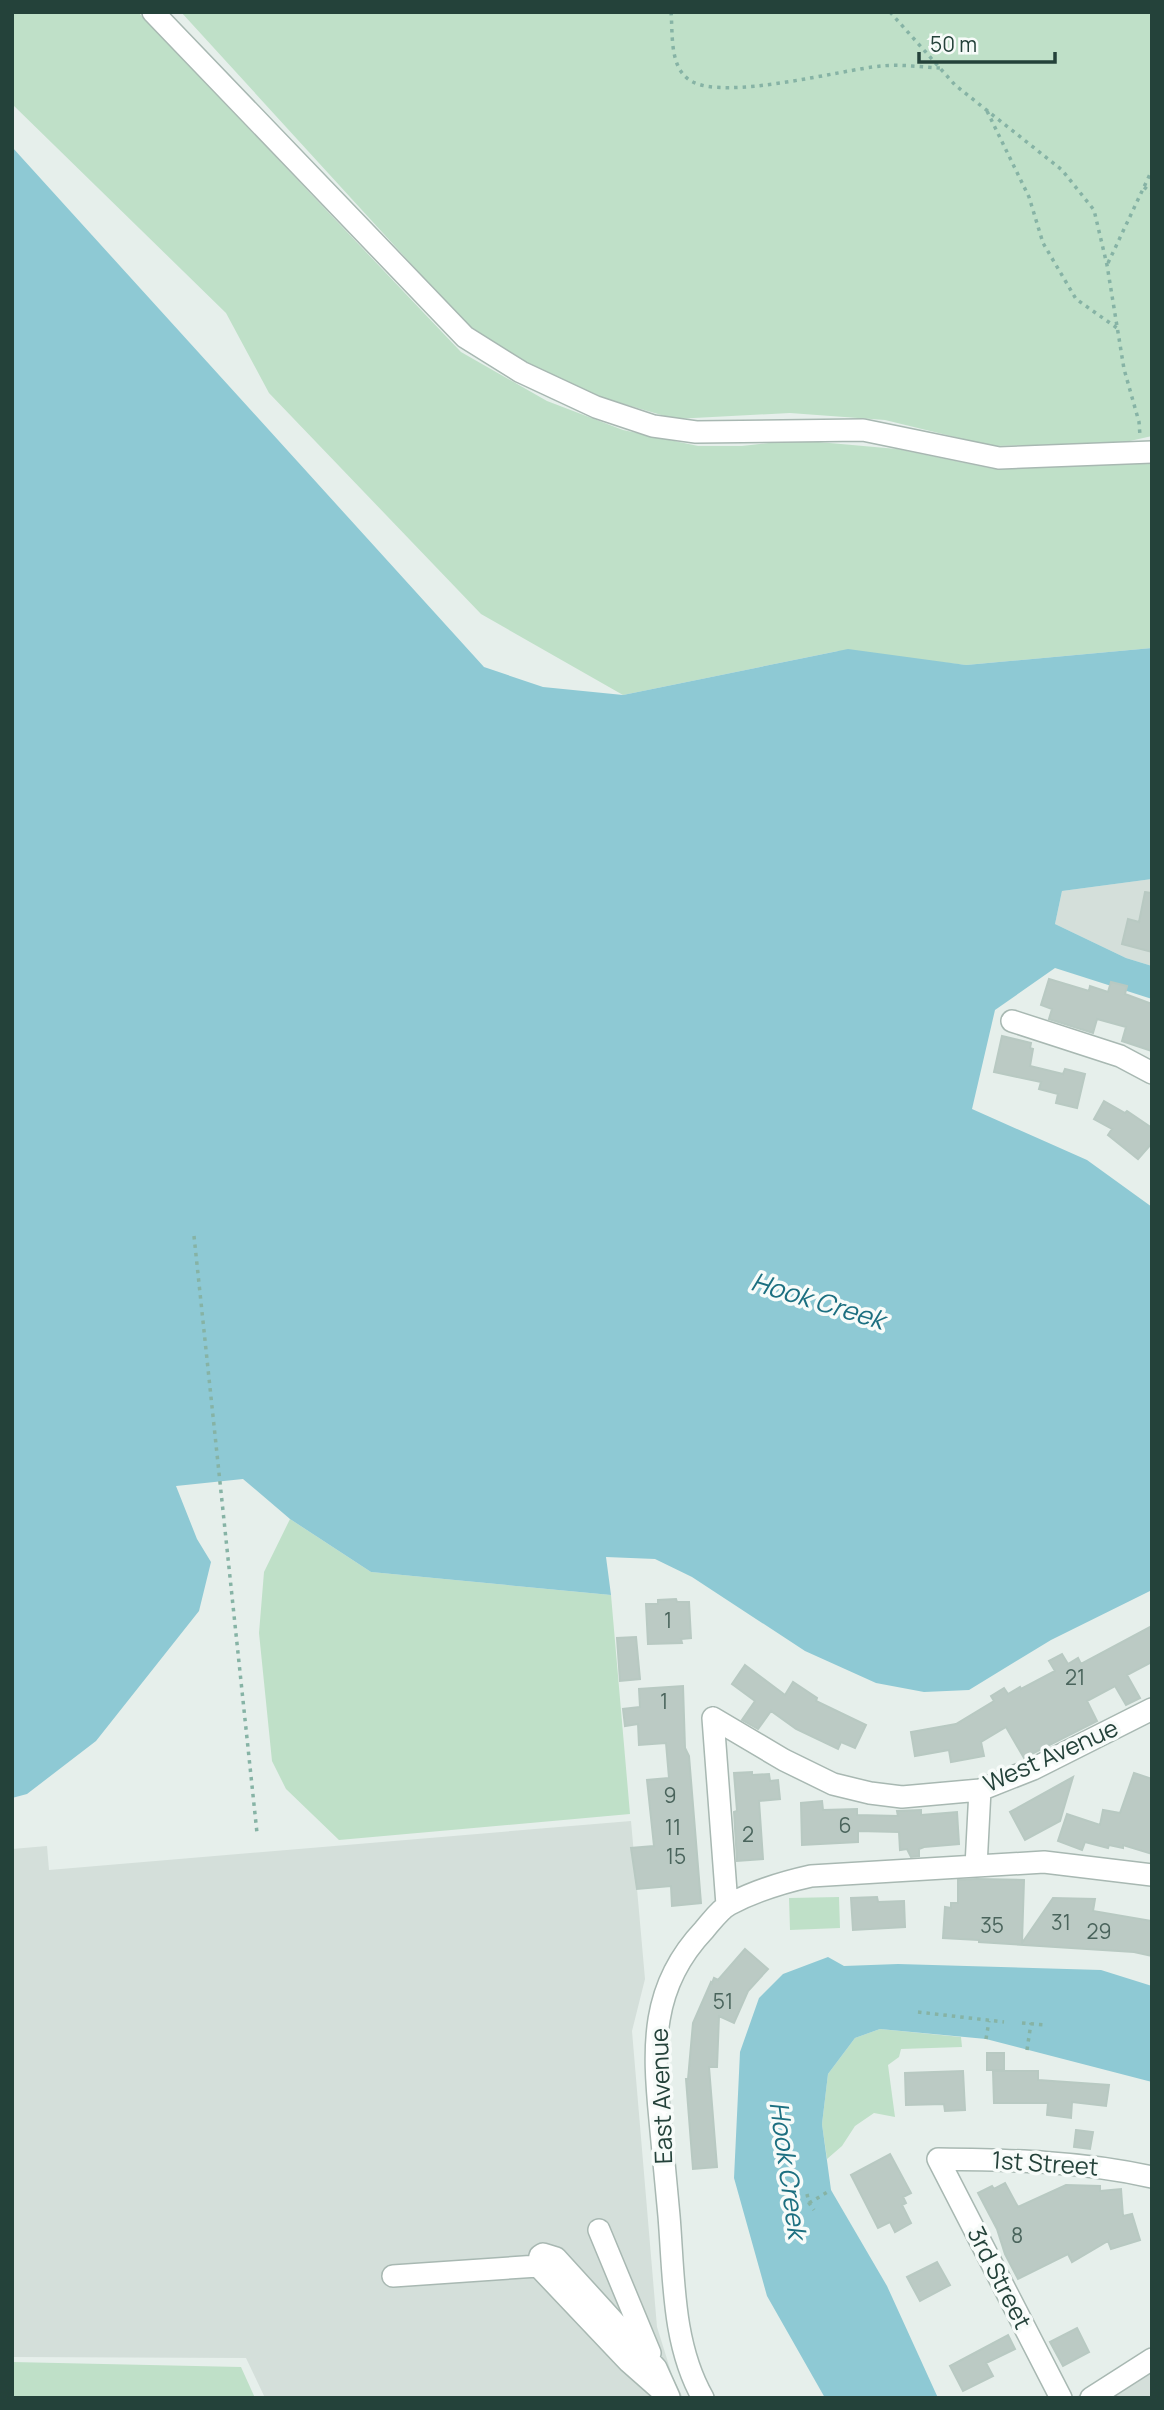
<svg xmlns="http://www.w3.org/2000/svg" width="1164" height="2410" viewBox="0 0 1164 2410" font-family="Manrope,sans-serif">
	<rect width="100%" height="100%" fill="#e6efeb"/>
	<!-- built -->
	<path fill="#d4dfda" d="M1152,879V966L1126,958L1055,924L1062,891Z
		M631,1821L645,1979L632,2031L657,2327L672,2375L683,2398H265L246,2358L12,2357V1849L47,1846L49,1870Z
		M1152,2355V2398H1074Z"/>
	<!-- green -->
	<path fill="#bfe0c8" d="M12,12H138L461,352L547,401L623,430L698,446H742L796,440L897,449L994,469L1152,460V648L966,665L838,651L623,695L481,614L269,393L226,313L12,104Z
		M181,12H1152V436L1121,443L992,446L885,420L790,413L675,419L576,390L477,336Z
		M290,1519L371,1572L611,1595L630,1814L339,1840L286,1789L272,1761L259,1633L264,1572Z
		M839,1897L840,1928L790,1930L789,1898Z
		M880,2029L961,2037L962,2047L901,2049L899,2057L888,2065L895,2117L874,2113L855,2126L842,2146L827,2159L822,2124L828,2074L855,2038Z
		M12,2362L241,2367L255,2398H12Z"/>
	<!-- water -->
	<path fill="#8ec9d4" d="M12,147L484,667L543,687L623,695L848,649L966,665L1152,648V879L1062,891L1055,924L1126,958L1152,966V999L1055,968L995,1010L972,1109L1087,1160L1152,1207V1590L1051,1640L969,1690L924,1692L876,1683L805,1651L692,1577L655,1559L606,1557L611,1595L371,1572L290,1519L243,1479L176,1486L197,1539L211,1562L199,1611L96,1741L27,1794L12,1798Z
		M828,1957L844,1966L898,1964L1101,1970L1152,1986V2082L986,2039L880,2029L855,2038L828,2074L822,2124L831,2190L887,2286L938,2398H825L767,2296L734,2178L740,2052L759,1998L783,1974Z"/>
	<!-- building -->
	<path fill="#bbcac4" stroke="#b8c9c2" stroke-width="2" d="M1145,892L1152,893V952L1122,944L1128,919L1139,922Z
		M1049,979L1089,991L1090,986L1108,992L1111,982L1127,986L1125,994L1152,1004V1051L1122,1041L1126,1027L1097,1019L1093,1033L1049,1019L1052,1009L1041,1005Z
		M1002,1036L1031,1043L1030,1048L1033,1049L1030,1066L1063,1074L1065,1069L1085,1074L1077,1108L1056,1103L1058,1094L1039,1089L1041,1082L994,1072Z
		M1104,1101L1125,1113L1127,1111L1152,1128V1143L1138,1159L1108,1135L1112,1129L1094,1119Z
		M676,1599L677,1602H689L691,1638L681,1639L682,1643L648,1644L646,1604H658V1600Z
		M1152,1626V1662L1127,1675L1140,1698L1126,1705L1115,1686L1087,1701L1097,1721L1024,1758L1006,1727L981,1742L984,1756L951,1762L949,1750L915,1756L911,1732L956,1724L994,1701L991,1696L1004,1688L1008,1694L1020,1687L1021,1689L1055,1671L1049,1661L1062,1654L1068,1664L1078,1658L1081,1664Z
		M636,1637L640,1679L620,1681L617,1638Z
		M745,1665L785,1695L793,1682L817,1698L816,1701L866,1725L855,1748L841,1742L838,1749L796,1729L771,1711L758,1729L742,1720L755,1701L732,1684Z
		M683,1686L685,1748L689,1756L701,1903L672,1906L671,1886L637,1889L631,1848L654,1846L647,1780L669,1778L666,1743L639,1745L638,1724L625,1726L623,1709L640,1707L639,1689Z
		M752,1772V1775L769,1774L770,1781L778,1780L780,1799L759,1801L763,1859L737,1861L734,1812L737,1811L734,1773Z
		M1134,1773L1152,1779V1854L1123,1845V1848L1109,1845L1108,1848L1085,1842L1082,1850L1058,1841L1067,1814L1100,1825L1103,1810L1120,1813Z
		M1073,1777L1060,1821L1025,1840L1010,1812Z
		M822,1801L823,1810L857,1809V1815L898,1816L897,1811L921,1810V1815L957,1812L959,1844L924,1847L919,1849V1856L911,1857L907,1849L900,1850L899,1832L858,1831V1842L802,1845L801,1803Z
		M977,1879L1024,1880L1022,1943L1053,1898L1095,1899L1093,1911L1152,1921V1956L1134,1952L979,1942V1940L943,1938L945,1907L951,1908V1903H958V1880Z
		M877,1897L878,1902L904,1901L905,1927L853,1930L851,1898Z
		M745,1949L768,1969L748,1991L734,2023L719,2016L717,2067H709L717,2167L693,2169L686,2079H688L693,2023L711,1982L712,1983L714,1978L718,1980Z
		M987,2053H1004V2070H987Z
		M963,2071L965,2110L945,2111L944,2104L906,2105L905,2073Z
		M993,2071H1038V2080L1109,2085L1106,2106L1072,2102L1071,2118L1047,2115L1048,2103H994Z
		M1076,2130L1093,2132L1090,2149L1074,2147Z
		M890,2154L911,2193L903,2197L906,2203L902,2205L911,2223L895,2232L890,2222L878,2228L851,2175Z
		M1005,2183L1018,2207L1066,2185L1100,2186V2191L1121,2189L1123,2216L1132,2214L1140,2240L1111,2249L1108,2241L1072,2262L1068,2254L1018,2279L1005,2254L997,2229L978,2193L992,2186L994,2189Z
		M937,2262L950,2285L920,2301L907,2277Z
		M1077,2328L1089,2352L1063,2366L1050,2342Z
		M1008,2335L1015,2349L986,2363L993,2376L963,2391L950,2366Z"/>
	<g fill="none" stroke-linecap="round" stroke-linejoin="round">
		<!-- minor casing -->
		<g stroke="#a8b8b2" stroke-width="24">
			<path id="minor" d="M153,12L465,337L521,372L596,407L653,426L696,432L863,430L999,458L1152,452
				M1012,1021L1120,1056L1152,1073
				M713,1718L784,1760L833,1784L870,1793L902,1797L980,1790L1033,1769L1152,1709
				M713,1718L727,1905
				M976,1866L980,1790
				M599,2230L650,2353
				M538,2266L540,2256L543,2254L556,2258L656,2368L669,2397
				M538,2266L629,2362L663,2392
				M393,2276L538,2266
				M703,2398C672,2344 674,2276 669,2216C666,2184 663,2152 660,2120C653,2047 650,1987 704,1930C711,1922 720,1909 730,1904C755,1891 784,1882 811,1876L1044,1862L1152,1875
				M1061,2398L938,2159C1010,2160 1081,2161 1152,2177
				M1091,2398L1152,2359"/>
		</g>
		<!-- path -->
		<path stroke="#86b3a5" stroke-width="3.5" stroke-dasharray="3.5 5" stroke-linecap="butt" d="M671,12C673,34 669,68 691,81C725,101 840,70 881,66C900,64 921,67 940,68
			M890,12L955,85L1062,170L1094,210L1107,265L1124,369L1139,422L1140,436
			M987,111L1029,197L1043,243L1076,299L1117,328
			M1144,187L1152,193
			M1108,263L1152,170
			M194,1236L257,1833
			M918,2012L1004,2022
			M1022,2023L1046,2025
			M986,2039L989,2021
			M1027,2050L1031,2023
			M807,2194L809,2203L814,2210
			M809,2203L831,2190"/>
		<!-- minor -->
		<use href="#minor" stroke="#fff" stroke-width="21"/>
	</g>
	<g text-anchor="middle" stroke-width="7" stroke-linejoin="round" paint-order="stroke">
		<!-- number labels -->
		<g font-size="21" fill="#4a645c">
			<text x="668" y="1628">1</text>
			<text x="1075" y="1685">21</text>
			<text x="664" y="1709">1</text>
			<text x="670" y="1803">9</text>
			<text x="845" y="1833">6</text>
			<text x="673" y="1835">11</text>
			<text x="748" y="1842">2</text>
			<text x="676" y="1864">15</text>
			<text x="1061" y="1930">31</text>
			<text x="992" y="1933">35</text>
			<text x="1099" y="1939">29</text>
			<text x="723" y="2009">51</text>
			<text x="1017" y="2243">8</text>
		</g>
		<!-- street labels -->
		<g font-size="24" fill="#24423a" stroke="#f7fbf9">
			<text transform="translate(1051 1756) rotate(-24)" y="8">West Avenue</text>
			<text transform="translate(662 2096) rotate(-92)" y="8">East Avenue</text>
			<text transform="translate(1045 2164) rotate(4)" y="8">1st Street</text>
			<text transform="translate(999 2278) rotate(63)" y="8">3rd Street</text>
		</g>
		<!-- water labels -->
		<g font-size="26" font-style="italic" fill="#1c6f80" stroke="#f7fbf9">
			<text transform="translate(818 1301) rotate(17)" y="9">Hook Creek</text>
			<text transform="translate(788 2170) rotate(82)" y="9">Hook Creek</text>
		</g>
	</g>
	<!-- border -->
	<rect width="1164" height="2410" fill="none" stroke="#24423a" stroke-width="28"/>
	<!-- scale -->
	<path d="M919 52v10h136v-10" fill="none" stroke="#24423a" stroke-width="3.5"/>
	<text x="930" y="52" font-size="21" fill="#24423a" stroke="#f7fbf9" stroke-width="5" paint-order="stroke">50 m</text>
</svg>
